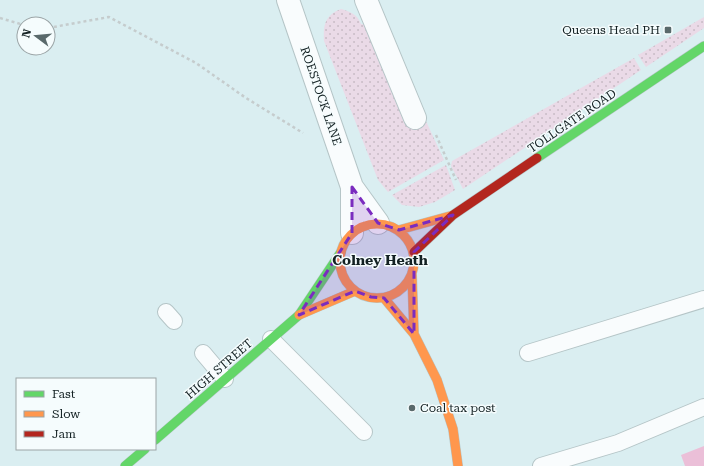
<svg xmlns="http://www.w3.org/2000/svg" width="704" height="466" viewBox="0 0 704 466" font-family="'Roboto Serif',serif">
	<defs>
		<pattern id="green-dots" width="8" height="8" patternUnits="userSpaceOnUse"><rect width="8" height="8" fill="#eadae7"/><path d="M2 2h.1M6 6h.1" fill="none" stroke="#c8bbc6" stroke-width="1.8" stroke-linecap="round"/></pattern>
	</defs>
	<rect width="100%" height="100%" fill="#daeef1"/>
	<!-- green -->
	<path fill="url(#green-dots)" d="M341,9C351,12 357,14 361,24L367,25L407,125L425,119L444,160L388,192L378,180L324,41C323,25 325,15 341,9Z
		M704,17V28L646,67L638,55Z
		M634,58L641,70L463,189L451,166L452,161Z
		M446,165L455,190L435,202L419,207L402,205L392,195Z"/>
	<!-- water -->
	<path fill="#ebbfd8" d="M704,446V466H685L681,455Z"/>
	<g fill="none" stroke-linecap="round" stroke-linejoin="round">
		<!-- lane casing -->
		<g stroke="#b5c5c7" stroke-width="18">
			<path id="lane" d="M166,312L174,321
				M271,339L364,432
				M203,353L225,379
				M528,353L704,299
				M541,466L618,443L704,407"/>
		</g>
		<!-- street casing -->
		<g stroke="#b5c5c7" stroke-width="24">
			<path id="street" d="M288,0L352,187L378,223
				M366,0L415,118
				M352,187V233"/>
		</g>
		<!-- fast casing -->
		<g stroke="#b5c5c7" stroke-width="10">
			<path id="fast" d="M537,158L704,46
				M155,440L299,315L341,252
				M125,466L145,449"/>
		</g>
		<!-- slow casing -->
		<g stroke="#b5c5c7" stroke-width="10">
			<path id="slow" d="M340 261a37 37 0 1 1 74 0a37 37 0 1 1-74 0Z
				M399,230L450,216
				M412,275L414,334
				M384,298L414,334L437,380L453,429L458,466
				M299,315L355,291"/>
		</g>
		<!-- jam casing -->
		<g stroke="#b5c5c7" stroke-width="10">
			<path id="jam" d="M414,252L453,215L537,158"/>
		</g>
		<!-- path -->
		<path stroke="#c5cccd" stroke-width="2.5" stroke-dasharray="3 3" stroke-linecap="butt" d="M0,18L24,25
			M48,28L109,17L196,63L246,98L303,133
			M436,135L456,180"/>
		<!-- lane -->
		<use href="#lane" stroke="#f9fcfd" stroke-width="16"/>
		<!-- street -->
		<use href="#street" stroke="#f9fcfd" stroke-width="22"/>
		<!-- fast -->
		<use href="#fast" stroke="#63d668" stroke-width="9"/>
		<!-- slow -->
		<use href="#slow" stroke="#ff974d" stroke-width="9"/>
		<!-- jam -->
		<use href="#jam" stroke="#b3261e" stroke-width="9"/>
	</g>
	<!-- marked area -->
	<path fill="#7b2cbf" fill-opacity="0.2" stroke="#7b2cbf" stroke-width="3" stroke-dasharray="8 5" stroke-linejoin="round" d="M352,187L378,223L399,230L453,215L414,252V334L384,298L371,297L355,291L299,315L352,233Z"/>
	<!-- markers -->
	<g fill="#59696b" stroke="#f5fcfd" stroke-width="1.5">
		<rect x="664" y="26" width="8" height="8" rx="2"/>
		<circle cx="412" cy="408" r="4"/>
	</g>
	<g text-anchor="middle" stroke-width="3" stroke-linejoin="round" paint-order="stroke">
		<!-- poi labels -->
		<g font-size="12" fill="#132123" stroke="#f5fcfd" text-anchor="end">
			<text x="660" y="34">Queens Head PH</text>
			<text x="420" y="412" text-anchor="start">Coal tax post</text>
		</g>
		<!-- street labels -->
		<g font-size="12" fill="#132123" stroke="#f5fcfd">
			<text transform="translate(321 96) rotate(71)" y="4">ROESTOCK LANE</text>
			<text transform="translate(572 121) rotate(-34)" y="4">TOLLGATE ROAD</text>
			<text transform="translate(219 369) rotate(-41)" y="4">HIGH STREET</text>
		</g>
		<!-- quarter labels -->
		<g font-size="14" font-weight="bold" fill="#132123" stroke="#f5fcfd">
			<text x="380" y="265">Colney Heath</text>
		</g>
	</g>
	<!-- legend -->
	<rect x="16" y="378" width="140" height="72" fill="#f5fcfd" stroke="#9ba4a6"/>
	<rect x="24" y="391" width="20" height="6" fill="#63d668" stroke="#9ba4a6"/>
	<text x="52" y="398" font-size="12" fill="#132123">Fast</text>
	<rect x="24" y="411" width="20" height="6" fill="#ff974d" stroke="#9ba4a6"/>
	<text x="52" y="418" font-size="12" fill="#132123">Slow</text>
	<rect x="24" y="431" width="20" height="6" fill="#b3261e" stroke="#9ba4a6"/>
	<text x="52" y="438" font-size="12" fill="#132123">Jam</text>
	<!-- north arrow -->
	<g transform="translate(36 36) rotate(286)"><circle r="19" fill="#f5fcfd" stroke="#9ba4a6"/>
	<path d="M0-3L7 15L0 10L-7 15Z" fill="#59696b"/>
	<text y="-6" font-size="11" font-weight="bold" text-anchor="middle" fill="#132123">N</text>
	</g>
</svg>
